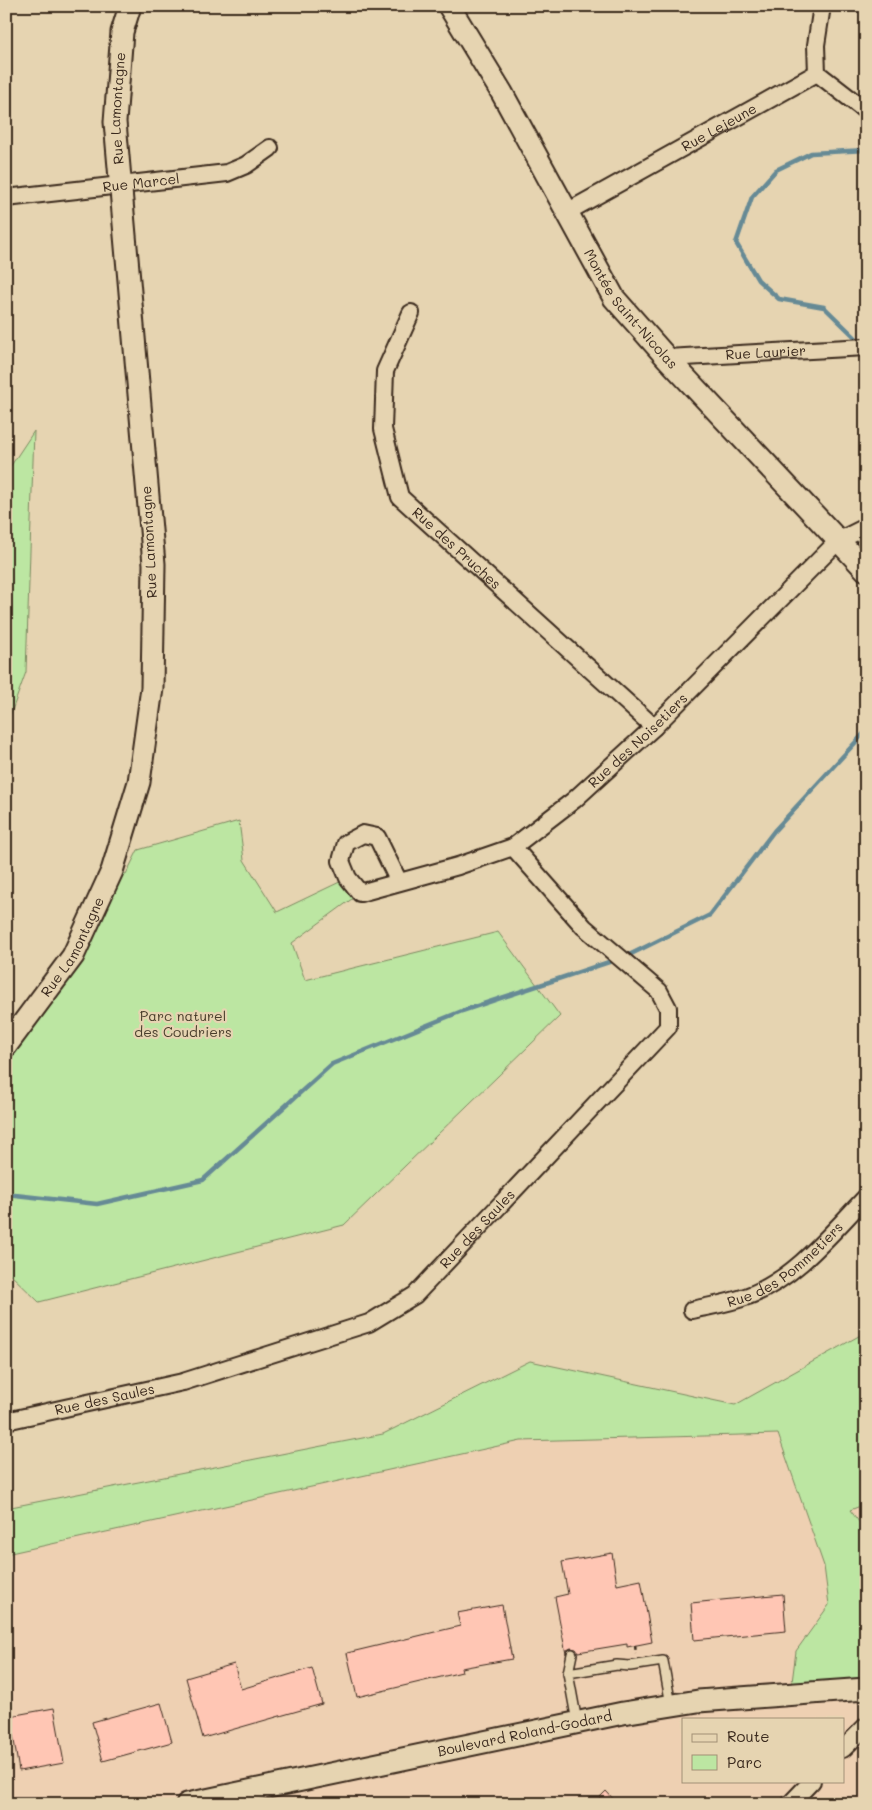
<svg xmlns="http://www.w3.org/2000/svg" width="872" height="1810" viewBox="0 0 872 1810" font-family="Mali,sans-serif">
	<rect width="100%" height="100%" fill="#e6d4b1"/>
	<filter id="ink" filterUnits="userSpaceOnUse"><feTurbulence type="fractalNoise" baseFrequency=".02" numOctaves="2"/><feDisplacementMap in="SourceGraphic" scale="10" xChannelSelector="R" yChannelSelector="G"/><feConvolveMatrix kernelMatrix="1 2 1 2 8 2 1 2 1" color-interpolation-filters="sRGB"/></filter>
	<g filter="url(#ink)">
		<!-- built -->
		<path fill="#eed0b2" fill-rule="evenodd" d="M778,1434L806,1517L866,1497V1804H11L6,1774V1554L521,1441ZM683,1719H843V1781H683Z"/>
		<!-- green -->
		<path fill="#bce6a2" stroke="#7c8860" d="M34,431L26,672L6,727V473Z
			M239,821L244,860L277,912L348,878L360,893L292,943L305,980L498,932L560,1016L344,1225L39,1302L6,1270V1046L112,871L126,874L138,850Z
			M866,1332V1504L850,1510L866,1531V1684L791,1690L796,1651L829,1605L824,1566L778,1434L521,1441L6,1554V1508L383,1434L530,1361L735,1405Z"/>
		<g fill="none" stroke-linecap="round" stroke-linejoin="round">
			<!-- stream -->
			<path stroke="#668a95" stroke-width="4.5" d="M860,342L824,307L779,299L758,280L736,243L752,197L776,170L811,153L866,150
				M625,957L710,915L774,831L866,731
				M6,1194L97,1204L203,1180L332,1064L462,1011L615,960"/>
		</g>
		<!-- building -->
		<path fill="#ffc6b4" stroke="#3b2a1e" d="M612,1553L617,1585L641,1580L652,1642L627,1647V1644L578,1652L576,1649L571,1648L567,1650L566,1654L555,1597L568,1594L562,1562Z
			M783,1594L786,1631L694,1640L691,1603Z
			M502,1605L512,1659L461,1668L462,1672L357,1697L347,1653L460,1626L457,1613Z
			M234,1664L241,1689L312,1668L322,1704L203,1738L186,1678Z
			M161,1703L172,1742L103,1761L92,1722Z
			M54,1708L64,1763L19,1771L10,1716Z
			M606,1791L618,1804H593Z"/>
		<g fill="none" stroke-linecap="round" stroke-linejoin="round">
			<!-- service casing -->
			<g stroke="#3b2a1e" stroke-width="12">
				<path id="service" d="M568,1673L572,1654
					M577,1722L568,1673L617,1665L630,1666L663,1661L671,1705"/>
			</g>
			<!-- minor casing -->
			<g stroke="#3b2a1e" stroke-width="20">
				<g id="minor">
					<path d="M817,73L816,45L822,6"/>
					<path d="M817,73L866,111"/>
					<path id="s1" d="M6,198L227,173L246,165L270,148"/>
					<path id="s2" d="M567,212L817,73"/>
					<path id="s3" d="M411,313L385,371L383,429L400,497L654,727"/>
					<path id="s4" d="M667,358L866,347"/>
					<path id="s5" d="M399,882L377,837L363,834L346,843L341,861L348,878L360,893L458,866L513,847L574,800L654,727L838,541L866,527"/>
					<path id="s6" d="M692,1310C710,1306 730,1303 748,1296C794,1280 833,1231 866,1197"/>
					<path id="s7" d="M6,1421L183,1382L369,1323L415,1295L668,1027V1008L659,991L584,927L513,847"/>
					<path d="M843,1749L866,1726"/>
					<path d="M790,1804L812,1781"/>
				</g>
			</g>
			<!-- tertiary casing -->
			<g stroke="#3b2a1e" stroke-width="25">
				<g id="tertiary">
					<path id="s8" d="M449,6L502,93L614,298L667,358L866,570"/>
					<path id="s9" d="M6,1046L73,956L112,871L139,782L152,688L154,564L115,122L122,32L130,6"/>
					<path id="s10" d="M187,1804L623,1713L698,1701L866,1689"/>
				</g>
			</g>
			<!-- path -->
			<path stroke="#3b2a1e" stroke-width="2.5" stroke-dasharray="5 4" stroke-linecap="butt" d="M635,1645L636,1654"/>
			<!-- service -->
			<use href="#service" stroke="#e6d4b1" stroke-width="9"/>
			<!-- minor -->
			<use href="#minor" stroke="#e6d4b1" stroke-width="16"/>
			<!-- tertiary -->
			<use href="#tertiary" stroke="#e6d4b1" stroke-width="21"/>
		</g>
	</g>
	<g text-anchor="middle" stroke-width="4.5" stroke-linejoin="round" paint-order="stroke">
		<!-- street labels -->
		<g font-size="14" fill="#3b2a1e" stroke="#e6d4b1">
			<text dy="5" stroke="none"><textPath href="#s9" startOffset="975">Rue Lamontagne</textPath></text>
			<text dy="5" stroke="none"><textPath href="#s2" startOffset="174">Rue Lejeune</textPath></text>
			<text dy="5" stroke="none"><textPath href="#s1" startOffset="136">Rue Marcel</textPath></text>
			<text dy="5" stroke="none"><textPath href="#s8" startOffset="354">Montée Saint-Nicolas</textPath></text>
			<text dy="5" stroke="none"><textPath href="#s4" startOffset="99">Rue Laurier</textPath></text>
			<text transform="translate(149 542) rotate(-93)" y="5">Rue Lamontagne</text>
			<text dy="5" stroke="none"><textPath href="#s3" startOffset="268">Rue des Pruches</textPath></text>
			<text dy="5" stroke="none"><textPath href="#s5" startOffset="464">Rue des Noisetiers</textPath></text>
			<text dy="5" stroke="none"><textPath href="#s9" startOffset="120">Rue Lamontagne</textPath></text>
			<text dy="5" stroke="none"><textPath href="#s7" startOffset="521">Rue des Saules</textPath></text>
			<text dy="5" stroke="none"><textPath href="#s6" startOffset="106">Rue des Pommetiers</textPath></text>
			<text dy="5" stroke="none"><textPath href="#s7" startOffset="101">Rue des Saules</textPath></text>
			<text dy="5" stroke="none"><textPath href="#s10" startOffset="345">Boulevard Roland-Godard</textPath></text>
		</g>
		<!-- park labels -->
		<g font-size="14" fill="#483d2b" stroke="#e6d4b1">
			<text x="183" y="1021">Parc naturel<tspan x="183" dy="16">des Coudriers</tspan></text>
		</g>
	</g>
	<!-- margin -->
	<rect width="872" height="1810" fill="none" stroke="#e6d4b1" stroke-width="25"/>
	<rect x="12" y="12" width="847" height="1785" fill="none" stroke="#3b2a1e" stroke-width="2" filter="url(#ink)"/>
	<!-- legend -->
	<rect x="682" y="1718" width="162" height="65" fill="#e6d4b1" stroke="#a29076"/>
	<rect x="692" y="1734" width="25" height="8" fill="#e6d4b1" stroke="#a29076"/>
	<text x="727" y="1742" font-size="15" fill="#3b2a1e">Route</text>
	<rect x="692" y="1755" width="25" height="15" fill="#bce6a2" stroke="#a29076"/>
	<text x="727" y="1768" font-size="15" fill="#3b2a1e">Parc</text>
</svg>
